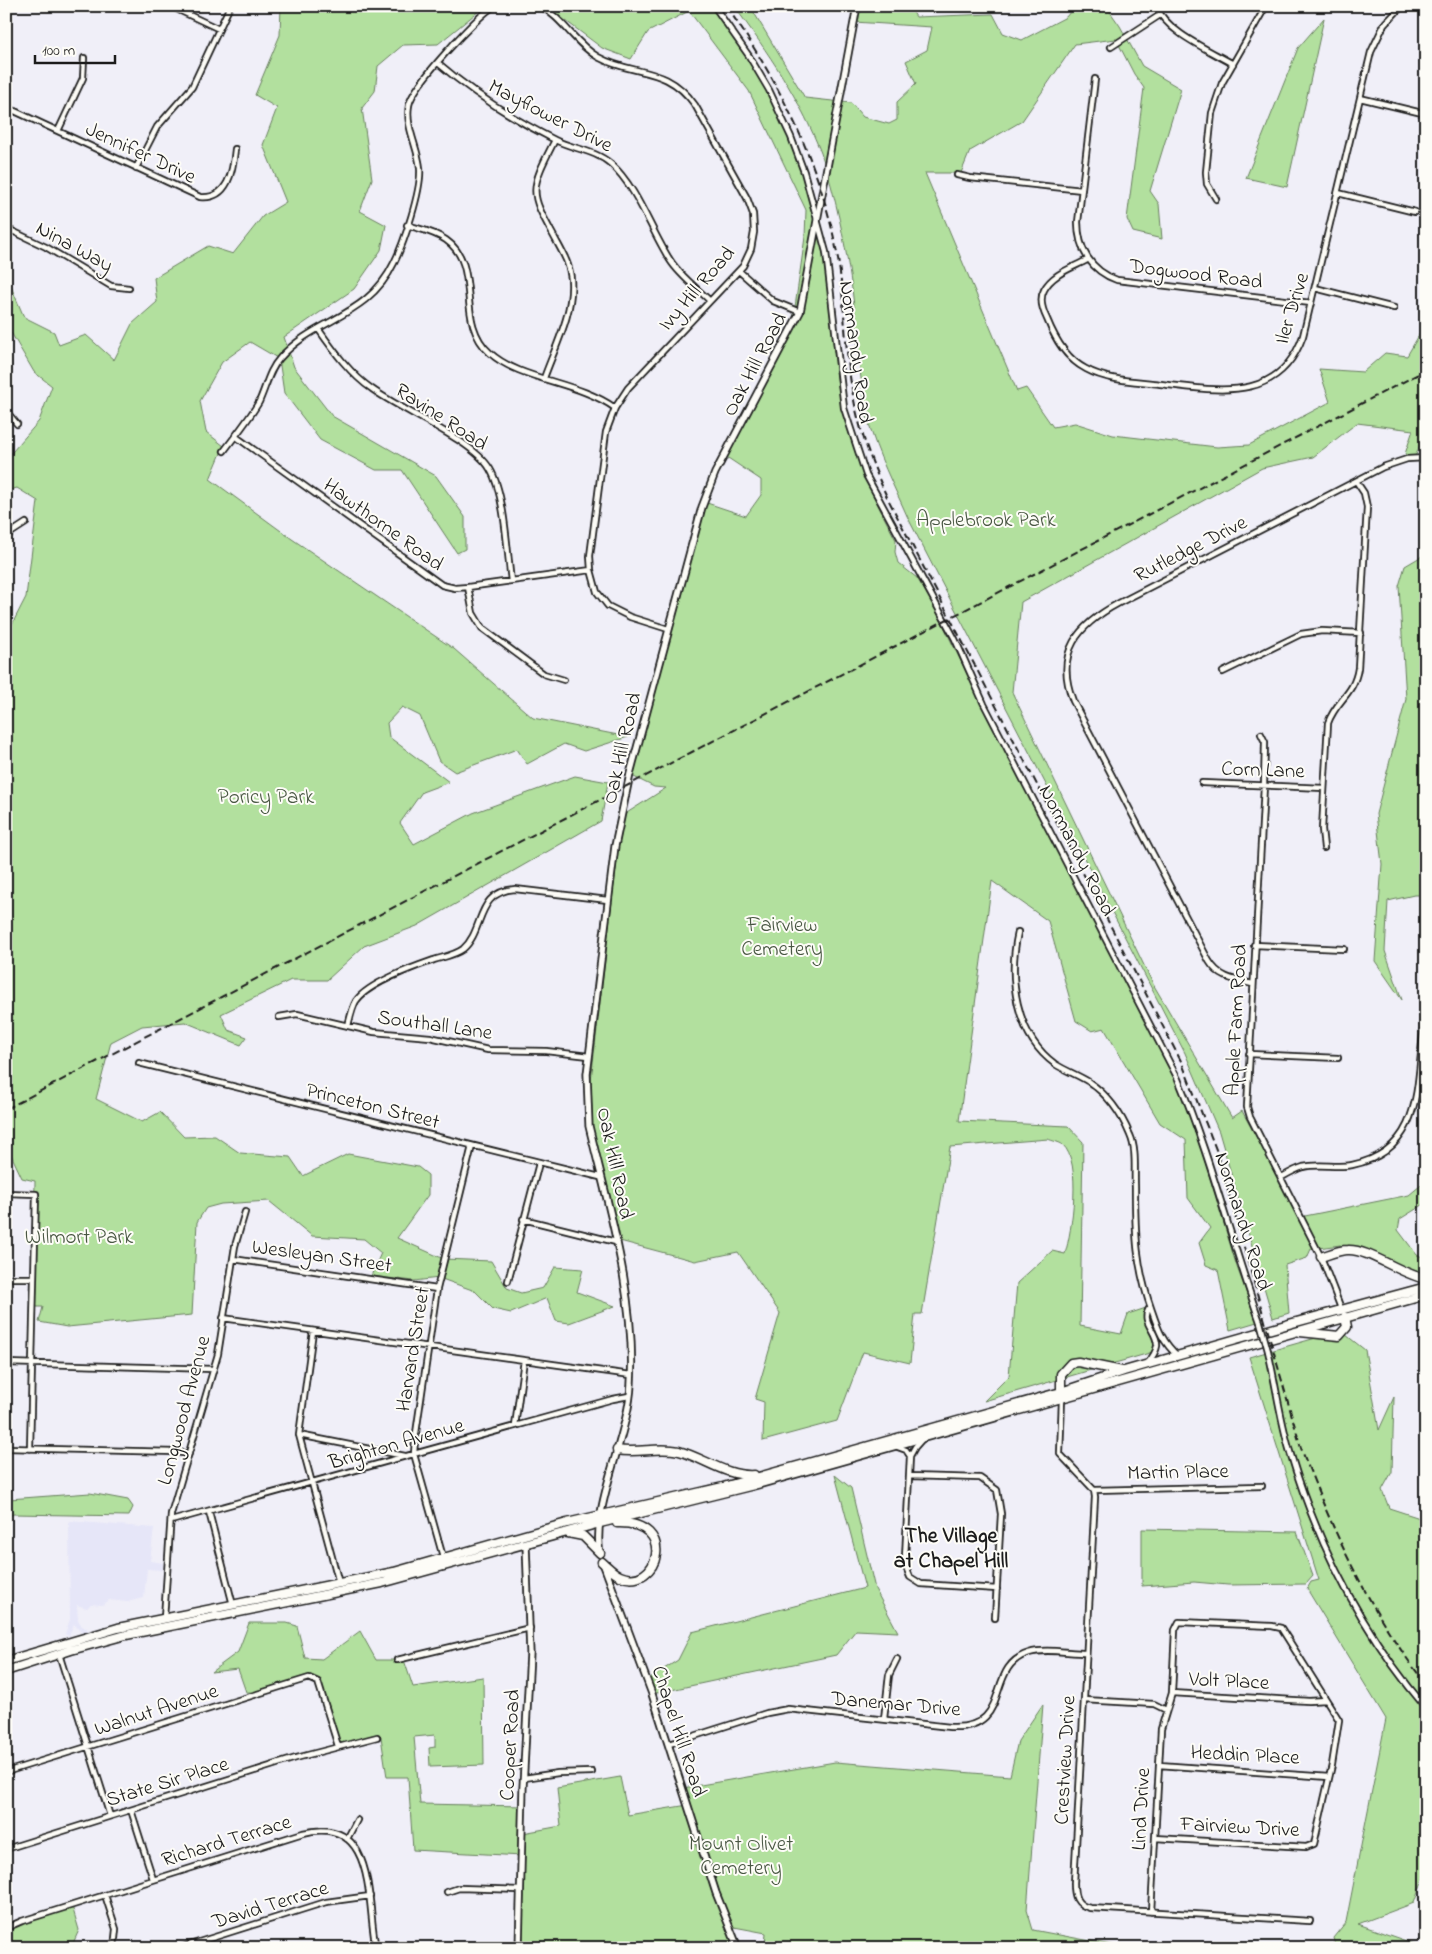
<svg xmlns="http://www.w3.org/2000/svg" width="1432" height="1954" viewBox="0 0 1432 1954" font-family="'Indie Flower',sans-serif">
	<rect width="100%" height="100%" fill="#f0eff8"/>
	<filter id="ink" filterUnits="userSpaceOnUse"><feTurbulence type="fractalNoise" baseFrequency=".02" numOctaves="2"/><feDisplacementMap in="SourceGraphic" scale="10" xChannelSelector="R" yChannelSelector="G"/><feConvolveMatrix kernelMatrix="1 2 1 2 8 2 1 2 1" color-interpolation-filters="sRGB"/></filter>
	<g filter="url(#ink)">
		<!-- built -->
		<path fill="#e6e6f8" d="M69,1521L154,1528L150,1561L163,1563L162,1570L147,1569L144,1598L127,1602L109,1600L102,1605L91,1604L87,1608L77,1605L78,1620L82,1626L89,1630L82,1633L74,1624L69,1636L65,1634L70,1619Z"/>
		<!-- green -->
		<path fill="#b2e09e" stroke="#677e5d" d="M281,6H485L438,44L403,45L378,66L375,91L362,108L372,179L360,211L386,225L381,250L354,289L284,337L294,367L332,416L436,476L465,517V549L457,553L402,470H376L320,440L284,393L279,359L250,342L222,362L200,401L206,432L224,446L210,479L292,539L454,649L533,718L628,737L584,751L564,744L527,764L517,749L455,772L439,761L420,716L402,707L387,723L389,737L449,782L422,792L400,823L414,844L473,813L575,776L608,782L601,821L417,926L364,946L327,980H291L221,1014L228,1030L247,1037L241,1045L185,1022L142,1026L111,1042L96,1099L142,1122L160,1112L184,1137L215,1136L240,1153L290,1157L303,1176L348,1154L418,1167L428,1175V1195L397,1238L444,1259L491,1261L507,1288L521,1293L543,1288L555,1267L583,1269L577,1292L615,1306L569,1323L556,1321L547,1298L511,1313L493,1309L475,1291L439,1278L414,1281L371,1276L381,1253L364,1239L312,1236L269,1201L221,1204L206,1208L197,1222L192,1315L67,1327L39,1322L43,1307H33L35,1181L22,1178L6,1144V636L26,597L38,501L17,488L6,491V459L39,421L52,386L34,372L6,324V275L24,317L54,332L59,345L86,335L114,360L132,324L157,302L154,278L208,246L233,254L263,216L286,202L263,145L277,108L255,95L280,35Z
			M546,6H711C773,81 811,175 826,271C833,311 832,352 839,392C849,445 870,492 896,540L895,552L898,563L917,578L933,604L989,719L1178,1084L1195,1129L1237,1267L1257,1322L1230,1330L1218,1270L1206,1265L1199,1243L1210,1228L1188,1198L1186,1140L1160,1123L1104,1028L1092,1031L1076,1021L1048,921L992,881L959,1121L1068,1126L1083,1142L1080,1326L1121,1334L1128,1314L1149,1307L1157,1335L1153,1352L984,1401L1009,1376L1017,1283L1052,1251L1065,1254C1072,1231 1082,1162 1063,1145C1060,1142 1052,1141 1048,1139L950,1147L922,1314H915L910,1363L863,1352L837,1421L763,1441L764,1402L755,1399L780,1313L738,1252L695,1261L616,1240L587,1114L622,816L666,788L654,787L630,775L704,502L746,516L761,495V480L725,456L792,328L805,237L806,210L749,91L689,11L648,32L631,59L602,48Z
			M734,6H750L805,98L851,103L863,117L889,124L897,120V102L916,84L906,61L927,50L932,27L854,22L857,6H909L916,17L993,14L1003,33L1022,40L1066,17L1075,6H1106L1120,26L1142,66L1181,89L1150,191L1159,204L1162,239L1133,232L1127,219L1144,88L1134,74L1116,39L1075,44L1022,121L970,151L961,173H925L1017,391L1026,388L1053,427L1075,423L1113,435L1217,447L1249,445L1330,402L1319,369L1363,372L1385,353L1407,356L1426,323V432L1414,459L1405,454L1413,430L1357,423L1313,457L1262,468L1021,602L1012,692L1153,984L1232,1118L1242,1111L1300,1217L1409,1195L1426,1181V1203L1400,1219L1398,1230L1417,1255L1426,1258V1274L1340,1245L1311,1249L1307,1258L1285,1265L1289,1313L1273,1318L1219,1132L1185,1053L908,518C894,486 877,454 868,420C858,377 858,333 852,289C846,247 835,192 821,153C801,100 767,51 734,6Z
			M1324,18L1287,187L1246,178L1298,48Z
			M1422,526L1426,527V895H1414L1388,901L1385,951L1402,1000L1375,961L1382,864L1376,814L1406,699L1399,586L1405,566L1422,556Z
			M1337,1332L1346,1335L1365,1350L1379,1430L1394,1397L1392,1472L1382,1490L1389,1508L1426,1520V1871L1414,1903L1358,1924L1426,1948H1336L1333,1938L1346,1922L1386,1719L1307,1589L1311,1582L1319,1580L1249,1357Z
			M835,1475L851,1488L875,1589L898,1632L856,1630L836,1655L652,1694L647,1680L678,1660L692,1632L865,1588Z
			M90,1493L128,1500L133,1507L129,1516L13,1514L6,1519V1500L9,1499Z
			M1142,1529L1297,1532L1313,1576L1306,1584L1228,1585L1194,1582L1142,1586Z
			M249,1623H287L297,1626L305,1658L322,1659L360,1631L376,1660H404L413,1687L483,1677L484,1765L430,1767L429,1748L435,1747V1735L414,1737L420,1804L524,1806L523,1833L561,1826L557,1788L620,1777L628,1815L688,1805L683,1788L835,1762L1010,1776L1018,1741L1043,1704L1027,1910L1033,1930L1122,1947L1152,1948H772L765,1944L766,1933L729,1926L741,1948H520L522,1856L413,1850L408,1777H387L381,1737L337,1745L318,1681C293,1681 270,1695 246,1692L238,1669L211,1672L238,1652Z
			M72,1906L79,1930L71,1948H6V1930Z"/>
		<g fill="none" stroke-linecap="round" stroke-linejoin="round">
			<!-- street casing -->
			<g stroke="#1c1c1c" stroke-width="8">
				<path id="street" d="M170,6L219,29
					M540,6C563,18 575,44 598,57C634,77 666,64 695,105L747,198L753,214L754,232L751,249L743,266L628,388L615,408L606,432L590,556L591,570L597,592L608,606L630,617L668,629
					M714,6L749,56L769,90L791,137L804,172L826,252L844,408L866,475L955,639L984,704L1178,1079C1211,1158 1231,1241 1260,1322
					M1156,6C1166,32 1209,50 1233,64
					M1111,47L1160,15
					M438,63C474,94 513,119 555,140C573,149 595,150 611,164C637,187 651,231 670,260C680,276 697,288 710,301
					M1095,79L1078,222C1078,249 1091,271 1117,280L1311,303
					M1360,98L1426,114
					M6,107L200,197C228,200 233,171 235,149
					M58,131L83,78L84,58
					M136,168L157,127L192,87L230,6
					M957,175L970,178L1082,190
					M1338,193L1415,212
					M1216,199L1207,184L1206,172L1212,113L1222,83L1266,6
					M407,225C420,229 435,232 446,240C483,266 454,321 490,353C521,381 578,381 615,408
					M6,228L46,247L111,286L129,288
					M1087,260C1072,268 1052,274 1044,290C1039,299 1043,311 1047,319C1055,339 1066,359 1086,369C1108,381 1136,381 1160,384C1217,390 1279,404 1303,336L1371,52L1384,25L1402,6
					M739,271L773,301L800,312
					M1315,288L1394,308
					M319,330C333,350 351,375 372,389C402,411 473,440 490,469C505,494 507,551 511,581
					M544,378C555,347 574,312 571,279C570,266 564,255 558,244C530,192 527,194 555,140
					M6,411L17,424
					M235,436L442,585L455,588L468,587L591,570
					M224,451C236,435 249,419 259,402C266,387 269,370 280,358C315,318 368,318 394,263C404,243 422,189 420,168C418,147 405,127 409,105C413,85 476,17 494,6
					M6,536L26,523
					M468,587L473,613L482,628L544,674L564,680
					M1223,672L1301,634L1322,631L1361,633
					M1261,734L1265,742L1264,786L1247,1107L1250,1117L1321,1257L1342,1311
					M1202,783L1324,788
					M1324,848L1322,829L1328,723C1336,700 1354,695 1358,668L1367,507L1364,493L1356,481
					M1018,932C1008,977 1015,1035 1055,1064C1066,1071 1078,1075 1089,1082C1108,1095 1121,1113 1130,1135C1137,1150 1134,1171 1135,1187C1135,1233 1136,1267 1152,1311C1158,1329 1163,1343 1178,1356
					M1254,945L1344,949
					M1253,984C1234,980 1219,978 1209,961L1073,701C1054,652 1078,625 1119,603L1383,467L1407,459L1426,458
					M279,1017L297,1014L374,1032L430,1037L488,1050L546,1051L589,1056
					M348,1026C350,1018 352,1008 356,1001C368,983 414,967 434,960C443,957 455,955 463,949C485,930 475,892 515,889L608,900
					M1249,1054L1338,1058
					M139,1063L600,1177
					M1282,1177C1289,1173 1296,1169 1303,1167C1319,1163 1336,1168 1352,1165C1430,1149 1414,1073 1426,1015
					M6,1193L36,1194L30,1449
					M523,1219L616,1242
					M233,1259L437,1289
					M6,1278H34
					M508,1281L539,1163
					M223,1318L631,1375
					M313,1331L299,1435L339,1583
					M1268,1351C1276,1385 1280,1419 1290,1452C1318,1546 1362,1632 1426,1708
					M6,1363L213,1369
					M1147,1364C1151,1359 1156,1353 1157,1346C1158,1331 1139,1322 1150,1307
					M1062,1399L1060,1454L1094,1490L1095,1497L1074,1883C1074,1896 1076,1905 1090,1908L1310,1921
					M515,1426L524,1360
					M299,1435L405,1456
					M923,1438L915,1447L910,1456L905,1558L906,1567L910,1577L921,1584L997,1589
					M895,1446L906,1450L910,1456
					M6,1448L176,1452L189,1454
					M909,1476L980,1478L997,1490L1001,1514L995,1618
					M1094,1490L1262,1486
					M209,1512L233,1605
					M171,1521L613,1399L629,1396
					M443,1557L414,1454L415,1440L437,1289L472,1146
					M164,1618L171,1514L218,1354L235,1246L245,1212
					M59,1654L110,1816
					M397,1660L530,1628
					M1172,1693L1309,1701L1326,1700
					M1084,1700L1154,1704L1166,1710
					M884,1719L889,1675L897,1659
					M669,1744L767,1713L788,1709L950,1727C1015,1730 983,1667 1029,1653C1046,1648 1068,1653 1086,1653
					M1159,1765L1329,1777
					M6,1772L309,1678L318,1682L338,1746
					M524,1778L558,1773L592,1772
					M131,1810L153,1879
					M347,1839L357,1820
					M6,1849L296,1758L377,1737
					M447,1892L459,1888L520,1890
					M105,1895L116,1929L114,1948
					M1151,1912L1161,1729L1172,1693L1175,1630L1179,1622L1272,1626L1281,1628L1339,1720L1332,1765L1314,1844L1306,1847L1155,1838
					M6,1928L22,1921L303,1833C378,1814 366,1904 376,1948
					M180,1948L326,1902L370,1896"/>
			</g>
			<!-- secondary casing -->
			<g stroke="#1c1c1c" stroke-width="9">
				<path id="secondary" d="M600,1554C591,1506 629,1435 631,1384C636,1297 609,1210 589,1126L587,1074L615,846L630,774L702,507L715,473L800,312L857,6
					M603,1563L652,1694L716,1893L738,1948
					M519,1948L523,1787L530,1653L526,1544"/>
			</g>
			<!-- highway casing -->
			<g stroke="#1c1c1c" stroke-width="11">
				<path id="highway" d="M1321,1257C1330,1254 1339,1250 1348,1250C1369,1249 1400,1274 1426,1279
					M1300,1332L1339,1336L1347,1327L1345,1317
					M1061,1395V1374L1071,1363L1078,1362L1122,1371
					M617,1450C638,1454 658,1446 679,1451C704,1458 727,1477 754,1475
					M568,1533L583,1536L600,1553
					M602,1562C608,1567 613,1573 620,1576C658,1592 679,1521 617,1523
					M6,1661L118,1628L394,1572L567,1523L723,1487L1061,1392L1124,1371L1289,1324L1426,1287
					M6,1671L71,1650L126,1635L382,1583L600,1523L754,1485L1426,1295"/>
			</g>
			<!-- street -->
			<use href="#street" stroke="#fdfcf7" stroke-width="4.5"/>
			<!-- secondary -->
			<use href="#secondary" stroke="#fdfcf7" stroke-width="5.5"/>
			<!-- highway -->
			<use href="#highway" stroke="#fdfcf7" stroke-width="8"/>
			<!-- rail -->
			<path stroke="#1c1c1c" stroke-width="2" stroke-dasharray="8 4" stroke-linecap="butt" d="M726,6C779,81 820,162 837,253C845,298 844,344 852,389C858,427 871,462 887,497L1182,1063L1217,1152L1301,1448C1333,1532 1370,1613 1426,1684
				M6,1109L1426,370"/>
			<!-- street-bridge casing -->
			<g stroke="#1c1c1c" stroke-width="8" stroke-linecap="butt">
				<path id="street-bridge" d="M1260,1322L1268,1351"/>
			</g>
			<!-- street-bridge -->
			<use href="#street-bridge" stroke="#fdfcf7" stroke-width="4.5"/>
		</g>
	</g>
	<g text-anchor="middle" stroke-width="4" stroke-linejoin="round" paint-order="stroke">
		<!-- street labels -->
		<g font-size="21" fill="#1c1c1c" stroke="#fdfcf7">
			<text transform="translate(551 115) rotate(27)" y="7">Mayflower Drive</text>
			<text transform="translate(141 152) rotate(25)" y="7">Jennifer Drive</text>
			<text transform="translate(75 246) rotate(29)" y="7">Nina Way</text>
			<text transform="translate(1196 273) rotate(7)" y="7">Dogwood Road</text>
			<text transform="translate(696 288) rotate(-49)" y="7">Ivy Hill Road</text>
			<text transform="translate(1291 308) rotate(-73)" y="7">Iler Drive</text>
			<text transform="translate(857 352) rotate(82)" y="7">Normandy Road</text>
			<text transform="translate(754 364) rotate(-62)" y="7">Oak Hill Road</text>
			<text transform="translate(442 416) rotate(33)" y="7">Ravine Road</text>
			<text transform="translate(384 524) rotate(36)" y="7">Hawthorne Road</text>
			<text transform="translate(1190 548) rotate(-27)" y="7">Rutledge Drive</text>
			<text transform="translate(621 748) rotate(-77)" y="7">Oak Hill Road</text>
			<text transform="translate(1263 769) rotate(2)" y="7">Corn Lane</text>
			<text transform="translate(1078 850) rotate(63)" y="7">Normandy Road</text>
			<text transform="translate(1235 1020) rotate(-87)" y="7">Apple Farm Road</text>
			<text transform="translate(435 1024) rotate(8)" y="7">Southall Lane</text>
			<text transform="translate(373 1105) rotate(14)" y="7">Princeton Street</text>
			<text transform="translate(616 1163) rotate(78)" y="7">Oak Hill Road</text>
			<text transform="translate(1244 1221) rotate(72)" y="7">Normandy Road</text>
			<text transform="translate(322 1255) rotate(8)" y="7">Wesleyan Street</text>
			<text transform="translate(412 1349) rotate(-81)" y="7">Harvard Street</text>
			<text transform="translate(183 1410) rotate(-75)" y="7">Longwood Avenue</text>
			<text transform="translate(396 1443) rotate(-16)" y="7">Brighton Avenue</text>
			<text transform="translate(1178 1471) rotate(-1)" y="7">Martin Place</text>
			<text transform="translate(1229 1680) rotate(3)" y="7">Volt Place</text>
			<text transform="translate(896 1703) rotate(5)" y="7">Danemar Drive</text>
			<text transform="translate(156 1709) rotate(-18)" y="7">Walnut Avenue</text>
			<text transform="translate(680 1731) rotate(72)" y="7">Chapel Hill Road</text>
			<text transform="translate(509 1745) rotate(-87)" y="7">Cooper Road</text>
			<text transform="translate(1245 1754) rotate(3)" y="7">Heddin Place</text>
			<text transform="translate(1064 1760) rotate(-87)" y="7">Crestview Drive</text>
			<text transform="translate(167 1781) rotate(-17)" y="7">State Sir Place</text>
			<text transform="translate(1140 1809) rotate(-87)" y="7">Lind Drive</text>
			<text transform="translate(1240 1826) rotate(3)" y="7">Fairview Drive</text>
			<text transform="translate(226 1840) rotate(-17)" y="7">Richard Terrace</text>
			<text transform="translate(270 1904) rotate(-17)" y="7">David Terrace</text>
		</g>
		<!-- park labels -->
		<g font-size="21" fill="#495743" stroke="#fdfcf7">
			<text x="986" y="526">Applebrook Park</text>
			<text x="266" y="803">Poricy Park</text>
			<text x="782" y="931">Fairview<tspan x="782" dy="24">Cemetery</tspan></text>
			<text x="79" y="1243">Wilmort Park</text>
			<text x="741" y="1850">Mount Olivet<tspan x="741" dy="24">Cemetery</tspan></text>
		</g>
		<!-- neighbourhood labels -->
		<g font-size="22" font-weight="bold" fill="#1c1c1c" stroke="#fdfcf7">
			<text x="951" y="1542">The Village<tspan x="951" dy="25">at Chapel Hill</tspan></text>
		</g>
	</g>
	<!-- margin -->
	<rect width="1432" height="1954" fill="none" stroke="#fdfcf7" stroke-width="25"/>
	<rect x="12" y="12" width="1407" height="1929" fill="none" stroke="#1c1c1c" stroke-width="2" filter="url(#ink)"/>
	<!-- scale -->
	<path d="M35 55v8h80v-8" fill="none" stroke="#1c1c1c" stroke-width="2.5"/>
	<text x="42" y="55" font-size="15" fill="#1c1c1c" stroke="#fdfcf7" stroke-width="4" paint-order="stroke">100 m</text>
</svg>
